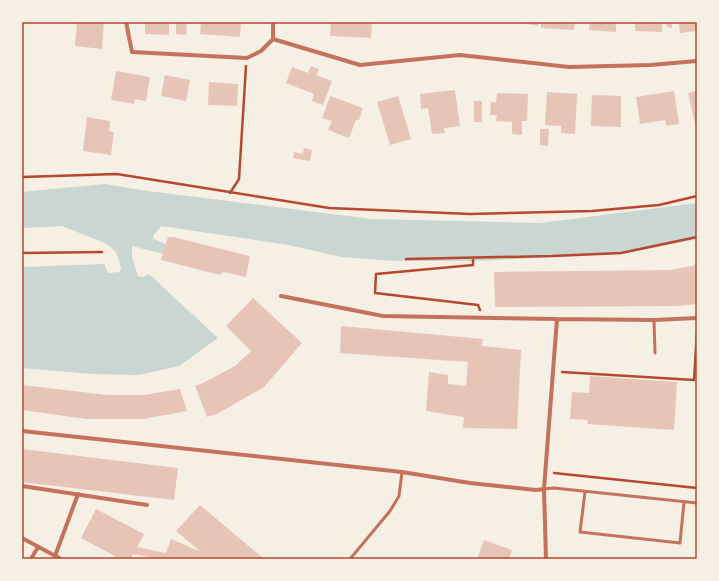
<svg xmlns="http://www.w3.org/2000/svg" width="719" height="581" viewBox="0 0 719 581" font-family="Helvetica,sans-serif">
	<rect width="100%" height="100%" fill="#f6efe4"/>
	<!-- water -->
	<path fill="#c9d6d2" d="M105,184L148,191L371,219L541,223L697,203V239L621,254L473,261H396L341,257L289,245L161,226L153,236L154,239L166,244L164,254L132,246V257L138,276L143,277L149,274L218,338L179,366L139,375L92,374L22,368V267L104,264L108,273L119,272L121,268L116,252L105,243L62,226L22,228V192Z"/>
	<!-- building -->
	<path fill="#e6c5b7" d="M77,22H104L102,49L75,46Z
		M145,22H169V35L145,34Z
		M176,22H187L186,35L176,34Z
		M201,22H241L240,37L200,34Z
		M331,22H372L371,38L330,36Z
		M516,22H538V26Z
		M541,22H575L574,30L541,28Z
		M590,22H616V32L589,30Z
		M635,22H662V32L635,31Z
		M667,22H672V28L667,27Z
		M679,22H697V31L680,33Z
		M311,66L319,69L316,75L332,81L323,105L312,101L314,94L286,83L292,67L308,73Z
		M116,71L150,77L146,101L135,99L134,104L111,100Z
		M165,75L190,80L186,101L161,96Z
		M209,82L238,84L237,106L208,105Z
		M455,90L460,126L444,128L445,133L432,134L428,108L421,109L420,94Z
		M674,91L679,124L666,126L665,120L640,124L636,97Z
		M697,91V123L695,124L688,93Z
		M547,92L577,94L575,134L561,133V126L545,125Z
		M497,93L528,94L527,121H522V135L512,134V122L496,121L497,115H490L491,102H496Z
		M592,95L621,96V127L591,126Z
		M330,96L363,108L359,120H356L349,138L328,130L332,121L322,118Z
		M398,96L411,139L390,145L377,102Z
		M474,101H482V122H474Z
		M87,117L110,121L109,131L114,132L111,155L83,151Z
		M540,129H549L548,146L540,145Z
		M304,148L312,150L310,161L293,158L294,152L303,154Z
		M168,237H173L250,256L246,277L223,272L220,275L161,260Z
		M697,265V304L679,306L495,307L494,272L670,270Z
		M253,298L302,343L264,387L217,414L207,417L195,386L203,383L235,366L251,351L226,326Z
		M341,326L483,339L482,346L521,350L517,429L463,428L464,417L426,411L429,372L448,375V384L466,386L468,362L340,353Z
		M590,376L677,382L674,430L587,424L588,420L570,419L572,392L589,393Z
		M22,385L107,395H144L180,389L187,411L143,419H86L22,410Z
		M22,449L178,468L174,500L22,482Z
		M200,505L264,559H161L133,554L131,559H120L81,538L96,509L144,534L137,547L166,553L171,539L201,552L176,531Z
		M484,540L512,550L509,559H477Z"/>
	<g fill="none" stroke-linecap="round" stroke-linejoin="round">
		<!-- path -->
		<path stroke="#b5482f" stroke-width="2.5" d="M22,177L117,174L329,208L470,214L592,211L659,205L697,196
			M230,193L239,179L246,66
			M22,253L102,252
			M473,258V265L376,274L375,293L478,305L480,310
			M406,259L552,256L621,253L697,237
			M562,372L694,380L697,332
			M554,473L697,488"/>
		<!-- service -->
		<path stroke="#c5725c" stroke-width="3" d="M654,320L655,353
			M544,489L554,488L697,503
			M585,492L580,532L680,543L684,502
			M350,559L390,511L399,496L402,472"/>
		<!-- minor -->
		<path stroke="#c5725c" stroke-width="4" d="M126,22L132,52L247,58L261,51L273,39
			M273,39L360,65L460,55L569,67L650,65L697,61
			M273,39V22
			M281,296L383,316L557,319L654,320L697,318
			M22,431L402,472L470,483L536,490L544,489
			M22,486L147,505
			M22,538L61,559
			M55,556L78,494
			M31,559L38,547
			M546,559L544,489L557,319"/>
	</g>
	<!-- border -->
	<rect width="719" height="581" fill="none" stroke="#f6efe4" stroke-width="46"/>
	<rect x="23" y="23" width="673" height="535" fill="none" stroke="#b5482f" stroke-width="1.5"/>
</svg>
